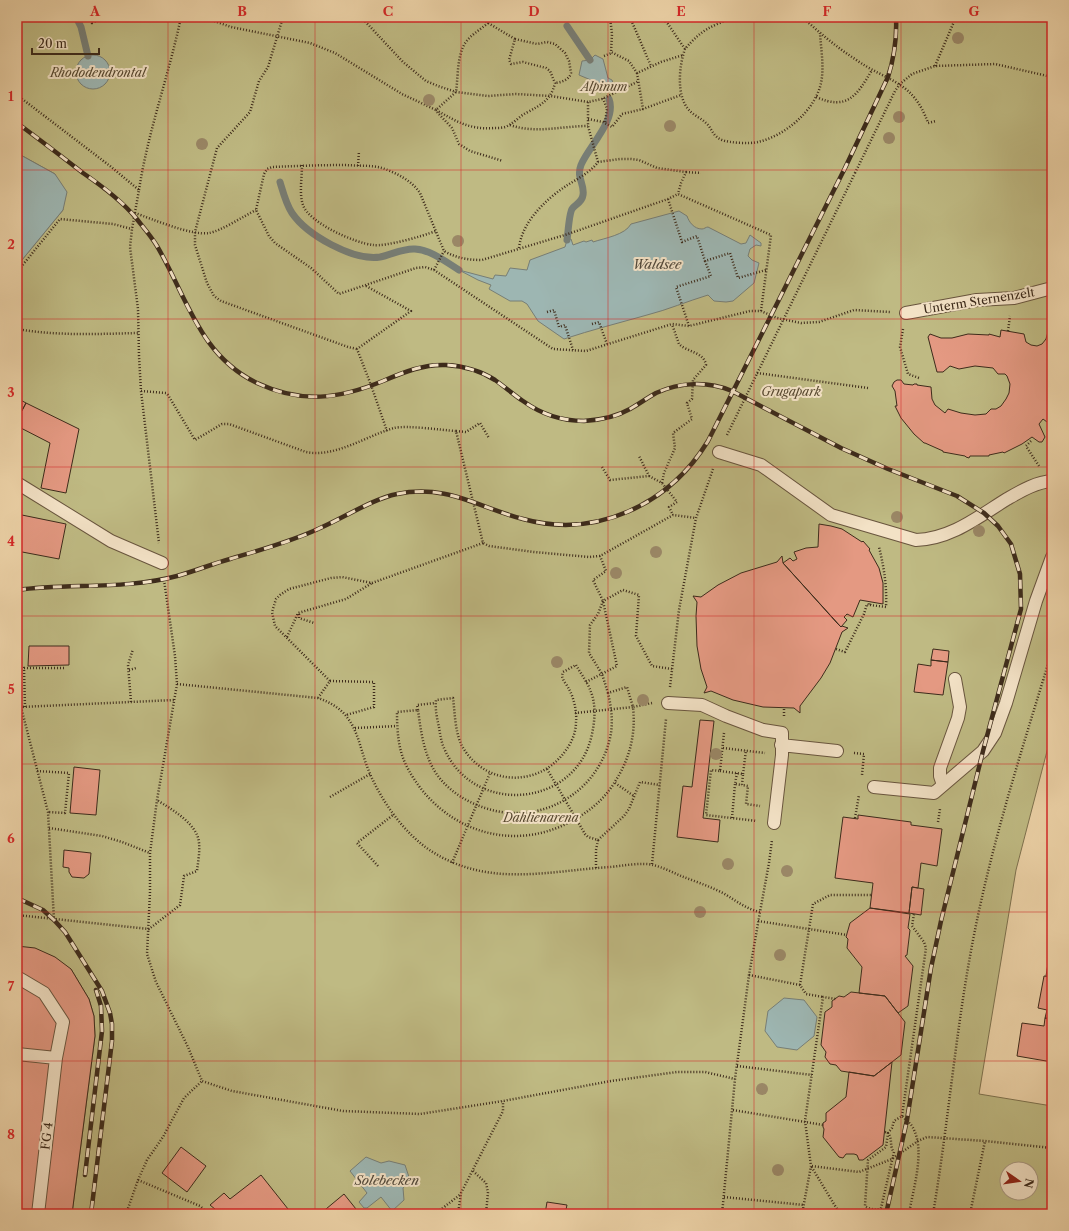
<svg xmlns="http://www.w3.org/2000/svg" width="1069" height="1231" viewBox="0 0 1069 1231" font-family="'Libre Caslon Text',serif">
	<rect width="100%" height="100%" fill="#edd3a8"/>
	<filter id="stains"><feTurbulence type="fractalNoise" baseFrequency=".005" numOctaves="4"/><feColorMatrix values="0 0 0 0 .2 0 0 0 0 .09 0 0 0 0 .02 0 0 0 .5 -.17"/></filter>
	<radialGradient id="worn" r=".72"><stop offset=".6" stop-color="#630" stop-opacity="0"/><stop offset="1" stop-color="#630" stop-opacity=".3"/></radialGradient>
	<!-- green -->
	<path fill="#bfba83" stroke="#7e724f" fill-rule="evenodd" d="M17,17H1052V732L1016,870L979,1094L1052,1106V1214H72L95,1036L94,1016L89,999L71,969L17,946V266L63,210L55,174L17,153ZM1007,1169H1031V1193H1007Z"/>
	<!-- water -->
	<path fill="#9db6b2" stroke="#777e76" d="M595,55L603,59L608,78L612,80L614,86L600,93L595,89L598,83L579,75L582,61L590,60Z
		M76 72a17 17 0 1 1 34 0a17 17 0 1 1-34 0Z
		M17,153L55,174L67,192L63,210L17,266Z
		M679,211L687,216C689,222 694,229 702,229C704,229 706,227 708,227L741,244L746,243L750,235L761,243V246L756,245L750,249L748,256L752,260L759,263L754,283L733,301L726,302L714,301L708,295C688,301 667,310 647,315C619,323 591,330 564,339L538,321L527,304L522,301H510L489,289L491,285L478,280L459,270L493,279L495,275L506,276L510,268L527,270L530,260L565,247L567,240L571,239L573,245L584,241L586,242L592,240L593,242C605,238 625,235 631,224Z
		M784,998L804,1000L817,1017L814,1036L797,1050L777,1047L765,1031L768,1011Z
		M366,1157L381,1163L389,1161L405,1165L410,1180L403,1188L404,1200L392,1211L381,1197L367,1208H364L359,1202L367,1193L350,1171Z"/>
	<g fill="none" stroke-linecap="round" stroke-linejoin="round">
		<!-- stream -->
		<path stroke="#777e76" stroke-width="7" d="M76,17L81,27L88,56
			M567,26L590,60
			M280,182C283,192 286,204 292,213C307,235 353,261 380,257C391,255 403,248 415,249C431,250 446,262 459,270
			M567,240C568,234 569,214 572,209C575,204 582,203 583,195C585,184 576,178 581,165C589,146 617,120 609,99"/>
	</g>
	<!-- building -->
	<path fill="#e49982" stroke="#3d2b1b" d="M1052,323V414L1047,422L1043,419L1039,424L1045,437L1042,442H1039L1032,437L1022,444L1004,453L1003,452L989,455V456H970L969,458L966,457L965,456L943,452V451L925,443H924L914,434L901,418L895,406H897L895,391L892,386L894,382L897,380H901L904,384L913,385L914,384H917V385L931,387L932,399L935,405L945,413L948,409L961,413L975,415L986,414L991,409H996L1001,406L1006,399L1009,393L1010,384L1007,376L1005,374H998L993,368L975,366L959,369L950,366L943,372H937L928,337L930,334L941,338H952L968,334L989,335V334L1000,337L1001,330L1024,334L1026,342L1031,345L1037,346L1042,344L1046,339L1050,324Z
		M17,398L26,403L17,420Z
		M26,403L79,429L66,493L41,488L50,443L17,426V420Z
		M17,514L66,524L59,559L17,551Z
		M819,524L831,526L842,529L862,542L863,541L870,549L869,550L879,568L883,583V604L860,600L853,617L847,614L844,617L847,620L841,627L783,563L790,558L793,561L797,559L794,552L806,548L818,547Z
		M782,556L783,563L837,623L841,627L842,626L848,628L842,632L830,663L821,678L800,706V713L794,708L763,707L733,700L711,691L704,693L707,687L701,669L697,646L696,616L697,602L693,596L701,597L718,585L741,573L777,562Z
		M29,646H69V665L28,666Z
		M933,649L949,651L948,662L931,660Z
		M931,660L948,662L943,695L914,692L918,664L931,666Z
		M700,720L714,721L703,818L720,820L718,842L677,837L683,786L692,787Z
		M74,767L100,770L96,815L70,813Z
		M858,815L911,822V825L942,829L937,866L921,863L918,888L912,887L909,913L870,908L873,883L835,878L843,817L858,819Z
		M64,850L91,853L89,874L84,878L72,877L69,872V868L63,867Z
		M912,887L924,889L921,915L909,913Z
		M870,908L910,914L908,928L910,930L907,955L905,956L913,966L908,1006L898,1013L885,996L859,993L862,967L847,948L848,939L846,937L850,923Z
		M1051,945H1052V977L1046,976Z
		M17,946L35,948L55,957L71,969L89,999L94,1016L95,1036L72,1214H17Z
		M1044,976L1052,977V1019L1045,1018L1047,1010L1038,1008Z
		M851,992L885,996L905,1022L901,1055L874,1076L841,1071L836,1065L830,1064L825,1057L826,1052L821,1045L825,1012L832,1007V1001L839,996L844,997Z
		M1045,1018L1052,1019V1062L1017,1056L1022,1023L1044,1026Z
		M892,1062L883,1145L863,1160H859L857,1155L854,1154H846L843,1158L839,1157L823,1137L824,1129L823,1127V1123L826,1121V1113L846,1097L849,1072L874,1076Z
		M181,1147L206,1166L187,1192L162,1173Z
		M261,1175L292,1214H221L210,1205L224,1193L230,1199Z
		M344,1194L360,1214H320Z
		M547,1202L567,1205L565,1214H545Z"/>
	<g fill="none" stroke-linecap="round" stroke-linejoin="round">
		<!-- lane casing -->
		<g stroke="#69553e" stroke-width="14">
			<path id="lane" d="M906,313L977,300L1014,298L1052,288
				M719,452L761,465L831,515L916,540C951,539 978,517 1007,499C1021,491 1036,482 1052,481
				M17,483L111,541L162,563
				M668,703L702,705L726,716L763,730L782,733V755L774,823
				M781,745L837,751
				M943,785L940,776V768L958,718L960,707L955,679
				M874,787L934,793L983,751L995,733L1006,703L1036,601L1052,557
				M17,977L44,993L63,1022L56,1058
				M17,1054L56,1058L38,1214"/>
		</g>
		<!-- path -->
		<path stroke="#3d2b1b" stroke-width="2.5" stroke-dasharray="1 2" stroke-linecap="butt" d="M90,17L92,23L105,17
			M203,17L231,27L310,43L335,53L402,94L436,110L456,92C458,78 457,61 463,47C467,37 480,30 488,23L481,17
			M283,17L268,67L259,81L250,112L217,148L195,232V245L207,283L214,296L221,301L348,347L357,349
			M361,17L403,62L426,81L438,86L456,92L488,96L516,94L551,96L588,102
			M610,17L612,34L611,52L629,61L637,73L661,62L683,55
			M631,17L632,22L651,66
			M661,17L668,24L685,49C702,29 710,27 734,17
			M802,17C819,32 836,47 855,59C887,82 913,80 928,123L936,121
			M515,39L537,44L547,42L555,44L565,53L569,61L571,73C569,80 562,82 555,83
			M685,49C679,66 676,96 689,110C693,115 701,118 706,123C712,128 712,136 722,140C730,143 750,144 758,142C784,136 812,113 820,87C825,70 821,51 820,33
			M604,56L612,53
			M935,66L956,17
			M637,73L643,109L681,95
			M17,95L110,166L139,190L132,229L130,247L138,309L139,356L141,391L159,543
			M816,97C848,111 857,95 872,70
			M603,98L607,109L605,123
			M436,110C456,121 469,130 494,128C499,128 505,128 509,125C515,122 520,116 526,113C541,105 551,100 555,83L550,71L546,68L523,62L511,64L509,60L515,39L488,23
			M437,112L452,128L459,144L470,151L503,161
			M588,119L603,122L612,127L622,114L643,109
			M510,125C536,134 561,126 588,126
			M598,162L588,126V102L602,99L639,81
			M302,165C302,178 299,194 303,205C309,223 355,243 373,245C385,247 423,236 436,231
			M358,166L359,151
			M686,172L701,173
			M855,173L895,91L900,84L912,74L935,66L995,64L1052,77
			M139,190C148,131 169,75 181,17
			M668,199L682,242L697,236L705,261L730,253L738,278L766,270
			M135,213C152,219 192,236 209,233C221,231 244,216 256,210
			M519,248C522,222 545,200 566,186C577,179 591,172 598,162L620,159H631L639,160L657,168L686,172L681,183L678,194
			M434,270L444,251
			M17,272L60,219L113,224L132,229
			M366,286L411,311L357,349L371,385L387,431
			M761,311L771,235L678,194L668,199L568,234L482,260C468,260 456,258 444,251L420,193C412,181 397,173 382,168C371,165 358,166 346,165C321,165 296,166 272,167L267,169L264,174L256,210L269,236L275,243L311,268L339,294L416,268L425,267L434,270L553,349L586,351L672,324L689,326L750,311H761L777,318L801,323L819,322L854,310L890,312
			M547,312L554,310L559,327L565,325L573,350
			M592,324L599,322L607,344
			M689,326L676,287L711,276L705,261
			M17,329C57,336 98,334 138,333
			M903,329L900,347L908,374L919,378
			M1008,331L1010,316
			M757,373L868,388
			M141,391L166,393L168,395L195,440L222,424H229L306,452C335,458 366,436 394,428C407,425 441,430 456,431L483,543L489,546L534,552L589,557L600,556L673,515L696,518
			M456,431L466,432L480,423L489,438
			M1031,441L1026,446L1039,466
			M602,467L610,480L649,476L639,456
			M649,476L662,483L677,502L669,507L673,515
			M662,483L664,473L675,448L673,433L692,419L687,403L692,399L693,380L706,365C704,352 687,352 679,344L672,324
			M164,580L175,656L177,684L157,800L150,853V892L147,954L156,982L188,1047L202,1081L232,1091L343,1111L420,1114L503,1101L611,1081L677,1072H705L735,1079
			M870,605L886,607C887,587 884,567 879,547
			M299,614V618L314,623
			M287,637L298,613L346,599L372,583
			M836,649L845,652L864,614L867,604L870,605L871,602
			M576,665C581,674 588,683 591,692C596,705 595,720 592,734C577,808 473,817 444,748C441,741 440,734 439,727C437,719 435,709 436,700L453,698C455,714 455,732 462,746C485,787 540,788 566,750C572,742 576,732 576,722C577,712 574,698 569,689C567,685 563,681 562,676L563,672Z
			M129,670L136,668
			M330,681L374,682V707L346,715
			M586,682L617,666L603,601L593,580L606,571L600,556
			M177,684L318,698C359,712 356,741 370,774C383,803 404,833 431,851C489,888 547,871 610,867C621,866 643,862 653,865C662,867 672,872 681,876C694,881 709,886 723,893C735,900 746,909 760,912L769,863L772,840
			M670,687L679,610L696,518L713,469
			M608,693L602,674L589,653L590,625L598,614L603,601L623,590L639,595L636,636L652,666L672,669
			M318,698L330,681L275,626L272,612L276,599L280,595L289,589L331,578L342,577L372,583L483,543
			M131,702L128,665L133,649
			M17,706L21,707L174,700
			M21,707L48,812L54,920
			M25,707L24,668H64
			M418,710L417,705L435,703
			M575,713L633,707C636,733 630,758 616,780C605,799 589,812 570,822C507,855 437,827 406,765C398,749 397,729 397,712L418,710C421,732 424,757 438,776C450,792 467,802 485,808C542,827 601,791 611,733C613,719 611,706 608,693L627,687L633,707L652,703
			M784,716V708
			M355,728L397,726
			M724,733L720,771L711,770L706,815L757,821
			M723,748L765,753
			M854,753L864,754L862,775
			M547,769L585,834L588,837L598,840L624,816L629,809L640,782L660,785
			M37,771L69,773L65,813L48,812
			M720,771L743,774L742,785L748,786L746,804L760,806
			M737,773L735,784L742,785
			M743,774L746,750
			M615,783L634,796
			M330,797L370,774
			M732,818L735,784
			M855,818L859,795
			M938,822L940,809
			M49,828L102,836L122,842L150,853
			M452,863L490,773
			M652,864L666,719
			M378,866L357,843L393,815
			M596,868V850L598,840
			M17,915L149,929L180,905L184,876L197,871C198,862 200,852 199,843C198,824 171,809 157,800
			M758,921L847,935
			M749,975L800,985L806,994L823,997
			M800,985L813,904L830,895H871
			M737,1066L812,1075
			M733,1110L823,1125
			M902,1116L926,948L924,942L912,926L914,914
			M885,1132L888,1133L886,1147L868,1160L865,1206C869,1209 877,1211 881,1208L894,1152C889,1146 893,1139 888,1133L892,1128L894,1121L902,1116C906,1120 912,1124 914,1130C925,1153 913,1189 909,1214
			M473,1171L486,1183L488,1192L486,1214
			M138,1180L200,1206L208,1214
			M1051,1187L1052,1176
			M724,1197L804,1205
			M126,1214L138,1180L147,1160L163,1137L184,1098L202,1081
			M435,1214L461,1194
			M458,1214L461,1193L503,1111V1101
			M722,1214L735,1079L749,975L760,912
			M802,1214L811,1166L805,1121L823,997L836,999
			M840,1214L811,1166L859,1172L892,1159L918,1141L927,1137L985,1141
			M933,1214C949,1120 956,1024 975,930C994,835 1024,743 1052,651
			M970,1214L985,1141L1052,1148"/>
		<!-- lane -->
		<use href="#lane" stroke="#f3e2c6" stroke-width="12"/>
		<!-- rail casing -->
		<g stroke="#3d2b1b" stroke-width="4.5">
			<path id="rail" d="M17,123C39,139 61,156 83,173C102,186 121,200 136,218C143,227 151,236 157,246C187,297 199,355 257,383C302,404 339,399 383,381C404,372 424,364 446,365C463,366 481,371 495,380C505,387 514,395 523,401C541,414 562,421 584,421C600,420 616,417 630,409C639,404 647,398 656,393C680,382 708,381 732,391L841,448L888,469L957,496L984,513L998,526L1011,544L1020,574L1021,609L983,751L941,921L931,968L907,1120L886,1214
				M17,590C70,583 125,590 177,576C195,571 212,564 230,559C260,550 290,542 318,529C342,519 372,499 397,494C447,484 477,507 523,519C596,539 669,505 708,441L845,168L888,77C894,58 897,38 896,17
				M17,898L43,910L54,920L65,932L102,991L110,1013L112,1024V1041L91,1214
				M85,1175L102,1031L101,1006L96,990"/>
		</g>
		<!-- rail -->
		<use href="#rail" stroke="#f3e2c6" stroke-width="3" stroke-dasharray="9" stroke-linecap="butt"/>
		<!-- path-bridge -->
		<path stroke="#3d2b1b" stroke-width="2.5" stroke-dasharray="1 2" stroke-linecap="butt" d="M727,435L855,173"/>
	</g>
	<!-- trees -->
	<g fill="#9a8766">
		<circle cx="958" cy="38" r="6"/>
		<circle cx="429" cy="100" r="6"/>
		<circle cx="899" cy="117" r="6"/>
		<circle cx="670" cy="126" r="6"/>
		<circle cx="889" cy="138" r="6"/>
		<circle cx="202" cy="144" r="6"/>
		<circle cx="458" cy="241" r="6"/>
		<circle cx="897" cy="517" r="6"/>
		<circle cx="979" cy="531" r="6"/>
		<circle cx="656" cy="552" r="6"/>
		<circle cx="616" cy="573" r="6"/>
		<circle cx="557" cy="662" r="6"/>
		<circle cx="643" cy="700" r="6"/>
		<circle cx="716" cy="754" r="6"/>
		<circle cx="728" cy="864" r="6"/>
		<circle cx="787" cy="871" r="6"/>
		<circle cx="700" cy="912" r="6"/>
		<circle cx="780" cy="955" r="6"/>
		<circle cx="762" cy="1089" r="6"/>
		<circle cx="778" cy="1170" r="6"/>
	</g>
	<!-- grid -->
	<path fill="none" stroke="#d62828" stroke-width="1" stroke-opacity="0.55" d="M168,17V1214M315,17V1214M461,17V1214M608,17V1214M754,17V1214M901,17V1214M17,170H1052M17,319H1052M17,467H1052M17,616H1052M17,764H1052M17,912H1052M17,1061H1052"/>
	<g text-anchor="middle" stroke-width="4" stroke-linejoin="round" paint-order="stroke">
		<!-- park labels -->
		<g font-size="12" font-style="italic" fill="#574830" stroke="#f3e2c6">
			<text x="98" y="77">Rhododendrontal</text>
			<text x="604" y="91">Alpinum</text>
			<text x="791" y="396">Grugapark</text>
			<text x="541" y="822">Dahlienarena</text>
		</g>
		<!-- street labels -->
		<g font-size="12" fill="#3d2b1b" stroke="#f3e2c6">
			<text transform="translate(979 301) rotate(-9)" y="4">Unterm Sternenzelt</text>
			<text transform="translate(47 1136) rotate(-83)" y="4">FG 4</text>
		</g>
		<!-- water labels -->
		<g font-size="13" font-style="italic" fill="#504739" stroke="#f3e2c6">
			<text x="657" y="269">Waldsee</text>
			<text x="387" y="1185">Solebecken</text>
		</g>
	</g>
	<!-- margin -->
	<rect width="1069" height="1231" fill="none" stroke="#edd3a8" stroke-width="44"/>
	<!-- north arrow -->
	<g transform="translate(1019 1181) rotate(103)"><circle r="19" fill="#f3e2c6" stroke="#aa9982"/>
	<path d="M0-3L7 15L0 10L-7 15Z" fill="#8f2418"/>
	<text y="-6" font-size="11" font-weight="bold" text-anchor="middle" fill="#3d2b1b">N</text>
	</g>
	<!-- scale -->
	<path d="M32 48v6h67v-6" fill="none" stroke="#3d2b1b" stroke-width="2"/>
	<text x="38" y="48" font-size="12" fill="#3d2b1b" stroke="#f3e2c6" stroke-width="3" paint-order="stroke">20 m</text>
	<rect x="22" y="22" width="1025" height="1187" fill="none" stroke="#d62828" stroke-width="1.5"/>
	<g font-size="13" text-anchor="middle" font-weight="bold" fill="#d62828">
		<text x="95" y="16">A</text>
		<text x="242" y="16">B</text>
		<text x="388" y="16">C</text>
		<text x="534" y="16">D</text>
		<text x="681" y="16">E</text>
		<text x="827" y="16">F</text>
		<text x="974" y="16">G</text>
		<text x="11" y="101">1</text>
		<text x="11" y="249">2</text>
		<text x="11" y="397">3</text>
		<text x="11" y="546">4</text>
		<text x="11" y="694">5</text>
		<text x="11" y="843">6</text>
		<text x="11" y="991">7</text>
		<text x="11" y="1139">8</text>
	</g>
	<rect width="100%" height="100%" filter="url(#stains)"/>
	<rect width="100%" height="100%" fill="url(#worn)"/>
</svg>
